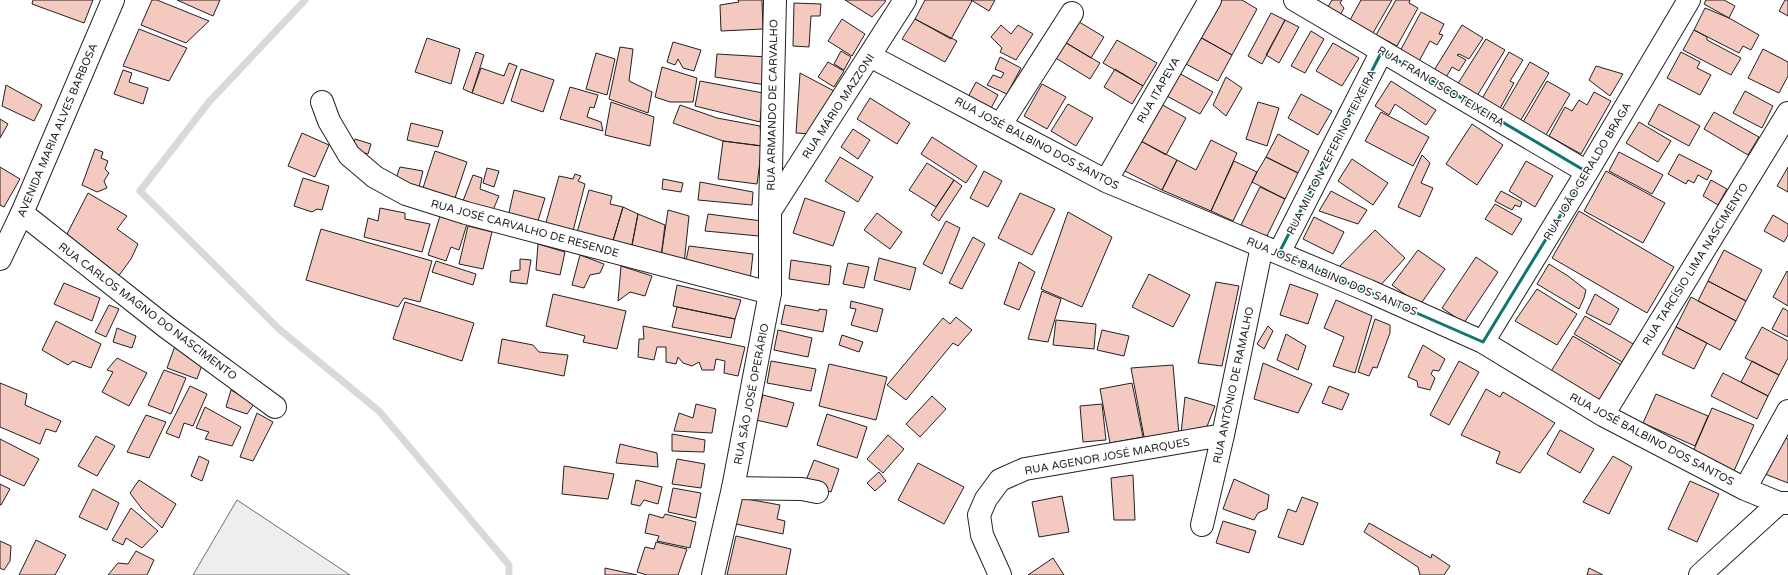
<svg xmlns="http://www.w3.org/2000/svg" width="1788" height="575" viewBox="0 0 1788 575" font-family="'Varela Round',sans-serif">
	<rect width="100%" height="100%" fill="#fff"/>
	<!-- green -->
	<path fill="#eee" stroke="#6f6f6f" d="M237,500L350,575H193Z"/>
	<g fill="none" stroke-linecap="round" stroke-linejoin="round">
		<!-- stream -->
		<path stroke="#d9d9d9" stroke-width="7" d="M305,0L209,102L140,191L279,329L379,411L509,565V575"/>
	</g>
	<!-- building -->
	<path fill="#f3c9c0" stroke="#222" d="M33,0H93L84,23L32,4Z
		M152,0H157L209,21L186,43L141,25Z
		M177,0H220L213,16Z
		M738,0H762L763,29L721,31L720,5L739,2Z
		M845,0H884L886,1L872,17Z
		M925,0H971L972,1L951,39L915,19Z
		M971,0H995L989,11Z
		M1219,0H1242L1257,9L1232,55L1198,36Z
		M1332,0H1342L1340,3L1344,8L1339,17L1326,10Z
		M1361,0H1392L1373,33L1350,20Z
		M1396,0H1410L1409,3L1418,8L1397,46L1376,35Z
		M1706,0H1724L1735,6L1729,18L1704,4Z
		M1785,0H1788V16L1779,11Z
		M794,3L821,4L820,16H811L809,47L793,46Z
		M1705,8L1729,18L1759,35L1751,50L1743,46L1739,53L1694,30Z
		M1421,12L1444,24L1439,34L1443,35L1437,45L1430,41L1418,63L1399,53Z
		M1271,13L1285,20L1262,64L1248,56Z
		M842,19L865,34L852,56L828,41Z
		M915,19L957,41L945,62L902,39Z
		M1076,20L1104,37L1091,58L1063,41Z
		M1285,20L1299,27L1279,63L1266,55Z
		M1001,25L1011,34L1018,25L1033,34L1016,60L1000,52L1002,48L991,37Z
		M1462,25L1483,38L1469,59L1459,54L1457,55L1466,60L1459,71L1452,67L1445,79L1433,72Z
		M139,29L187,48L169,81L123,66Z
		M1694,30L1707,37V40L1741,58L1731,75L1683,50Z
		M1311,31L1324,39L1305,73L1291,66Z
		M1198,36L1232,55L1218,81L1184,63Z
		M427,38L460,49L451,84L415,72Z
		M1486,39L1505,50L1477,96L1457,85Z
		M1117,40L1157,63L1143,86L1103,63Z
		M1063,41L1100,63L1090,79L1054,57Z
		M673,42L701,50L694,71L683,68L678,59L675,65L667,62Z
		M1333,43L1359,58L1342,86L1316,71Z
		M620,47L633,49L629,81L652,92L648,113L609,99Z
		M1763,49L1788,62V76L1779,93L1748,78Z
		M841,51L851,57L844,70L834,64Z
		M476,52L484,55L472,93L463,89Z
		M1509,52L1523,60L1510,81L1514,83L1498,112L1480,102Z
		M1681,52L1700,62L1697,68L1711,75L1700,95L1667,78Z
		M596,53L615,59L607,95L586,89Z
		M717,54L767,57L766,85L715,77Z
		M1000,57L1021,68L1007,94L987,85L993,75L1001,78L1004,73L995,69Z
		M828,62L844,71L834,87L818,77Z
		M1530,62L1549,73L1519,123L1500,113Z
		M509,63L517,66L503,104L472,93L481,68L504,76Z
		M1596,66L1623,74L1610,96L1589,80Z
		M662,67L697,78L693,102H670L655,97Z
		M521,69L554,80L543,112L511,101Z
		M1115,69L1143,86L1132,104L1104,87Z
		M123,70L132,73L129,82L148,88L143,104L114,94Z
		M1177,72L1213,92L1200,114L1165,95Z
		M800,73L834,91L812,134L796,133Z
		M1226,77L1242,88L1226,116L1213,105Z
		M700,81L763,93L760,122L695,106Z
		M1391,81L1436,110L1426,125L1395,104L1389,115L1375,106Z
		M1547,81L1570,94L1546,135L1523,122Z
		M976,82L998,95L988,114L966,101Z
		M1042,84L1066,97L1047,129L1024,116Z
		M6,85L42,105L34,121L2,106Z
		M570,87L598,95L594,108L590,107L587,117L601,122L603,131L560,119Z
		M1745,91L1773,106L1762,128L1733,113Z
		M1594,92L1611,101L1581,154L1549,136L1565,107L1572,111L1579,100L1587,105Z
		M1301,94L1332,111L1318,135L1288,118Z
		M870,98L910,123L897,144L857,119Z
		M611,102L654,117L650,146L605,135Z
		M1258,102L1279,108L1267,146L1246,139Z
		M1159,103L1186,118L1166,155L1139,140Z
		M1068,104L1093,118L1076,146L1051,131Z
		M1659,104L1700,126L1689,146L1648,124Z
		M680,105L717,118L760,126L762,146L723,141L673,123Z
		M1381,112L1429,137L1413,166L1365,141Z
		M1714,112L1759,137L1748,155L1704,129Z
		M0,119L8,124L0,138Z
		M1639,122L1671,141L1658,162L1626,143Z
		M411,123L443,131L438,147L407,140Z
		M1472,124L1503,145L1477,185L1446,164Z
		M853,129L870,140L858,159L841,147Z
		M302,133L329,145L315,177L288,166Z
		M1278,134L1309,151L1298,173L1266,157Z
		M932,137L977,166L966,183L921,154Z
		M355,139L371,144L368,154L352,149Z
		M1139,140L1177,160L1162,190L1123,170Z
		M1211,140L1237,153L1211,211L1162,190L1177,160L1196,170Z
		M723,141L762,146L757,184L718,179Z
		M95,149L103,152L101,158L108,161L105,169L109,173L104,181L107,188L97,192L82,185Z
		M435,151L467,162L454,201L422,191Z
		M1619,152L1663,175L1652,194L1609,171Z
		M1679,154L1712,171L1707,180L1698,175L1694,183L1688,180L1686,184L1668,174Z
		M1422,155L1430,163L1421,183L1433,188L1420,217L1398,207Z
		M840,157L873,177L858,202L825,181Z
		M1266,157L1298,173L1285,199L1252,182L1257,172Z
		M1352,159L1388,183L1373,205L1338,181Z
		M1234,161L1257,172L1233,221L1211,211Z
		M1526,161L1553,176L1535,207L1509,191Z
		M927,163L954,180L936,207L909,190Z
		M0,167L20,179L4,207L0,205Z
		M400,167L423,171L419,187L395,181Z
		M1788,167V192L1777,186Z
		M487,168L499,171L494,187L483,183Z
		M984,171L1002,181L988,207L970,198Z
		M1606,171L1665,203L1643,243L1584,211Z
		M575,174L581,176L578,181L585,184L572,235L545,226L559,176L573,179Z
		M473,175L482,178L480,189L499,196L490,217L461,206Z
		M303,178L329,186L322,210L317,209L312,212L294,206Z
		M663,179L683,183L681,192L662,189Z
		M954,180L962,186L939,221L931,215Z
		M1711,180L1727,189L1718,205L1703,196Z
		M700,182L753,192L752,205L698,200Z
		M1260,187L1285,199L1266,238L1241,225Z
		M514,190L545,198L537,224L508,217Z
		M589,190L612,196L610,204L623,207L612,244L576,236Z
		M1331,191L1367,210L1358,224L1319,211Z
		M1501,191L1522,202L1520,207L1515,205L1512,210L1495,201Z
		M88,193L127,216L117,229L138,244L131,259L112,285L111,269L67,234Z
		M1020,193L1055,209L1032,255L998,238Z
		M805,198L845,212L833,246L793,233Z
		M1495,204L1522,219L1512,235L1485,219Z
		M623,207L638,214L631,250L612,244Z
		M380,208L405,213V219L430,224L422,252L364,237L368,218L378,221Z
		M668,210L689,216L684,264L661,257Z
		M1579,211L1674,267L1647,313L1552,258Z
		M1068,212L1112,237L1082,307L1041,289Z
		M877,213L902,232L890,249L864,230Z
		M638,214L665,225L661,257L631,250Z
		M708,214L762,221L759,236L705,231Z
		M1773,215L1788,224V235L1784,242L1764,231Z
		M440,216L467,224L459,250L451,247L446,261L428,255Z
		M1314,217L1344,232L1333,254L1303,239Z
		M946,221L960,228L942,274L923,264Z
		M468,226L492,232L483,269L459,264Z
		M321,229L432,261L420,302L404,298L398,307L306,280Z
		M1375,230L1405,258L1378,288L1339,267Z
		M973,237L985,244L962,289L949,283Z
		M538,244L565,252L560,275L536,270Z
		M689,246L753,254L750,281L685,265Z
		M1418,250L1445,269L1420,305L1392,285Z
		M1724,250L1762,270L1746,301L1708,281Z
		M580,255L604,264L600,273L590,275L584,288L572,285Z
		M1476,257L1498,272L1464,323L1442,308Z
		M879,258L916,268L910,290L874,280Z
		M520,259L531,260L527,284L510,282L511,271L520,270Z
		M791,260L831,266L829,285L789,279Z
		M436,261L476,274L473,285L432,272Z
		M1019,262L1035,272L1019,310L1004,304Z
		M848,263L869,267L864,288L843,284Z
		M1549,264L1568,276L1586,290L1584,298L1579,309L1537,284Z
		M621,266L652,276L645,296L630,292L618,301Z
		M1787,271L1788,272V306L1773,297Z
		M1149,274L1190,295L1173,327L1132,307Z
		M1708,281L1746,301L1736,321L1698,301Z
		M1216,282L1239,286L1222,366L1198,363Z
		M64,283L100,298L92,321L54,304Z
		M1290,284L1318,294L1308,324L1280,315Z
		M677,285L741,300L735,319L673,306Z
		M1537,289L1577,314L1557,345L1515,321Z
		M1042,291L1061,299L1048,342L1028,339Z
		M553,294L626,311L617,349L583,342L585,336L546,326Z
		M1595,294L1619,309L1610,325L1586,313Z
		M1691,297L1736,321L1720,350L1676,327Z
		M1336,300L1372,316L1355,373L1333,366L1344,337L1324,328Z
		M851,301L883,309L877,332L851,325L856,309L850,308Z
		M405,302L474,323L462,361L393,339Z
		M109,305L119,309L106,337L95,332Z
		M785,305L819,311V309L827,310L823,332L781,324Z
		M677,307L735,319L731,338L672,327Z
		M1783,308L1788,311V337L1772,329Z
		M1585,316L1635,345L1624,363L1574,334Z
		M956,317L972,330L958,346L953,343L906,400L887,385L943,318L950,324Z
		M1375,319L1390,325V333L1377,368L1373,367L1369,376L1358,372Z
		M1056,320L1096,324L1094,349L1053,345Z
		M56,321L101,344L91,368L73,361L68,365L42,350Z
		M643,326L745,347L738,376L724,373L725,361L716,359L714,370H702L699,362L692,366L683,363L678,357L676,364L666,362V347H657L654,360L638,357L639,339H644Z
		M1268,326L1273,331L1264,349L1257,344Z
		M1676,327L1707,343L1694,369L1662,354Z
		M1762,327L1788,341V358L1779,375L1745,358Z
		M117,328L136,336L132,348L113,342Z
		M778,330L812,338L808,357L774,350Z
		M1102,330L1129,336L1124,356L1097,350Z
		M1286,334L1306,346L1298,370L1277,360Z
		M842,335L863,342L859,352L839,345Z
		M1573,336L1623,366L1598,406L1548,376Z
		M502,339L533,345L539,352L568,355L564,376L498,363Z
		M1423,345L1445,359L1439,371L1433,370L1431,374L1435,378L1430,390L1418,387L1417,381L1408,377Z
		M175,346L202,365L197,379L167,368Z
		M117,358L147,373L129,406L102,392L113,372L107,370Z
		M771,361L816,369L811,391L767,383Z
		M1459,361L1479,372L1449,425L1430,415Z
		M1752,361L1779,375L1768,396L1741,382Z
		M1263,363L1312,384L1298,413L1254,399Z
		M829,364L887,377L876,420L819,406Z
		M1173,365L1179,435L1145,442L1131,368Z
		M164,370L186,378L171,414L148,405Z
		M1723,373L1768,396L1757,419L1711,396Z
		M0,383L27,394L25,405L61,421L56,432L46,429L40,444L0,427Z
		M1132,383L1143,437L1110,443L1100,389Z
		M190,386L207,394L193,426L184,423L179,438L166,433Z
		M1329,386L1349,394L1342,410L1322,403Z
		M1486,389L1500,397L1503,392L1555,423L1520,473L1496,463L1500,452L1461,435Z
		M231,390L254,404L247,414L226,407Z
		M1656,394L1708,416L1695,446L1643,423Z
		M763,395L794,403L787,427L756,420Z
		M932,396L946,409L920,437L906,424Z
		M1185,397L1215,406L1206,429L1181,433Z
		M696,404L716,409L712,433L674,431L679,413L693,418Z
		M1102,404L1106,440L1083,442L1080,406Z
		M205,407L241,427L232,446L205,439L209,432L196,428Z
		M1712,408L1754,425L1734,471L1692,454Z
		M257,413L273,422L253,461L240,457Z
		M827,414L867,427L857,458L817,445Z
		M146,415L166,422L149,458L127,452Z
		M1560,430L1594,449L1580,473L1547,454Z
		M672,434L705,440L704,452L672,451Z
		M888,435L904,449L883,473L867,459Z
		M96,436L115,446L97,476L78,466Z
		M1780,436L1788,439V483L1765,474Z
		M0,439L39,459L24,486L0,475Z
		M620,444L657,453L658,467L616,463Z
		M199,456L209,461L202,481L191,476Z
		M1613,456L1632,467L1609,514L1583,502Z
		M677,459L705,464L701,488L672,484Z
		M814,460L839,469L831,492L805,483Z
		M918,463L964,487L944,524L898,500Z
		M564,466L614,474L608,499L562,494Z
		M879,472L886,481L875,491L867,483Z
		M1133,475L1135,520H1114L1111,478Z
		M1234,479L1269,495L1267,509L1258,513L1254,520L1223,509Z
		M139,480L176,504L162,528L142,509L130,493Z
		M636,480L662,487L658,504L644,500L640,506L631,504Z
		M1690,481L1719,494L1697,542L1668,529Z
		M0,484L10,489L1,505H0Z
		M673,488L701,493L696,518L668,512Z
		M93,489L119,503L107,530L79,517Z
		M1062,496L1069,532L1039,537L1032,502Z
		M1302,497L1318,503L1303,545L1278,537L1288,509L1296,512Z
		M741,498L780,505L777,519L785,521L783,534L736,524Z
		M131,508L158,531L142,548L126,538L123,545L112,540Z
		M649,514L663,518L665,514L696,522L690,548L657,541L659,536L645,533Z
		M1223,521L1256,531L1249,553L1216,543Z
		M1369,523L1431,558L1432,554L1450,566L1444,575H1420L1418,567L1364,532Z
		M736,536L791,549L786,575H727Z
		M36,540L66,555L55,575H19Z
		M0,541L11,546L10,561L4,570L0,568Z
		M656,542L687,549L678,575H647L637,572L645,547L654,549Z
		M136,551L154,560L147,575H108L118,563L128,564Z
		M1053,558L1064,575H1028Z
		M605,568L637,575H605Z
		M1589,568L1603,575H1587Z"/>
	<g fill="none" stroke-linecap="round" stroke-linejoin="round">
		<!-- minor casing -->
		<g stroke="#222" stroke-width="24">
			<path id="minor" d="M1295,0L1587,172
				M870,56L1106,181L1369,291L1483,342L1603,415L1745,489L1779,503H1788
				M322,102L329,121L349,155L375,177L406,194L466,213L770,293
				M1001,124L1072,13
				M1106,181L1210,0
				M22,213L166,327L275,407
				M1279,253L1382,51
				M1483,342L1587,172L1689,0
				M1603,415L1788,113
				M733,488L802,489L817,492
				M1745,489L1788,411
				M1202,525L1223,435L1262,246
				M1000,575L982,535L979,515L986,499L1000,480L1025,469L1223,435
				M1700,575L1779,503"/>
		</g>
		<!-- tertiary casing -->
		<g stroke="#222" stroke-width="24">
			<path id="tertiary" d="M770,211L905,0
				M713,575L733,488L770,293V211L775,0"/>
		</g>
		<!-- trunk casing -->
		<g stroke="#222" stroke-width="24">
			<path id="trunk" d="M0,259L22,213L113,0"/>
		</g>
		<!-- minor -->
		<use href="#minor" stroke="#fff" stroke-width="22"/>
		<!-- tertiary -->
		<use href="#tertiary" stroke="#fff" stroke-width="22"/>
		<!-- trunk -->
		<use href="#trunk" stroke="#fff" stroke-width="22"/>
	</g>
	<!-- marked area -->
	<path fill="none" stroke="#0f766e" stroke-width="3" stroke-linejoin="round" d="M1382,51L1587,172L1483,342L1279,253Z"/>
	<g text-anchor="middle" stroke-width="3" stroke-linejoin="round" paint-order="stroke">
		<!-- street labels -->
		<g font-size="11" fill="#222" stroke="#fff">
			<text transform="translate(1441 86) rotate(31)" y="4">RUA FRANCISCO TEIXEIRA</text>
			<text transform="translate(1158 90) rotate(-60)" y="4">RUA ITAPEVA</text>
			<text transform="translate(772 105) rotate(-89)" y="4">RUA ARMANDO DE CARVALHO</text>
			<text transform="translate(838 106) rotate(-57)" y="4">RUA MÁRIO MAZZONI</text>
			<text transform="translate(57 130) rotate(-67)" y="4">AVENIDA MARIA ALVES BARBOSA</text>
			<text transform="translate(1037 143) rotate(28)" y="4">RUA JOSÉ BALBINO DOS SANTOS</text>
			<text transform="translate(1331 152) rotate(-63)" y="4">RUA MILTON ZEFERINO TEIXEIRA</text>
			<text transform="translate(1587 171) rotate(-59)" y="4">RUA JOÃO GERALDO BRAGA</text>
			<text transform="translate(525 228) rotate(15)" y="4">RUA JOSÉ CARVALHO DE RESENDE</text>
			<text transform="translate(1695 264) rotate(-58)" y="4">RUA TARCÍSIO LIMA NASCIMENTO</text>
			<text transform="translate(1332 276) rotate(23)" y="4">RUA JOSÉ BALBINO DOS SANTOS</text>
			<text transform="translate(148 311) rotate(37)" y="4">RUA CARLOS MAGNO DO NASCIMENTO</text>
			<text transform="translate(1233 385) rotate(-78)" y="4">RUA ANTÔNIO DE RAMALHO</text>
			<text transform="translate(751 394) rotate(-79)" y="4">RUA SÃO JOSÉ OPERÁRIO</text>
			<text transform="translate(1652 439) rotate(28)" y="4">RUA JOSÉ BALBINO DOS SANTOS</text>
			<text transform="translate(1107 456) rotate(-10)" y="4">RUA AGENOR JOSÉ MARQUES</text>
		</g>
	</g>
</svg>
